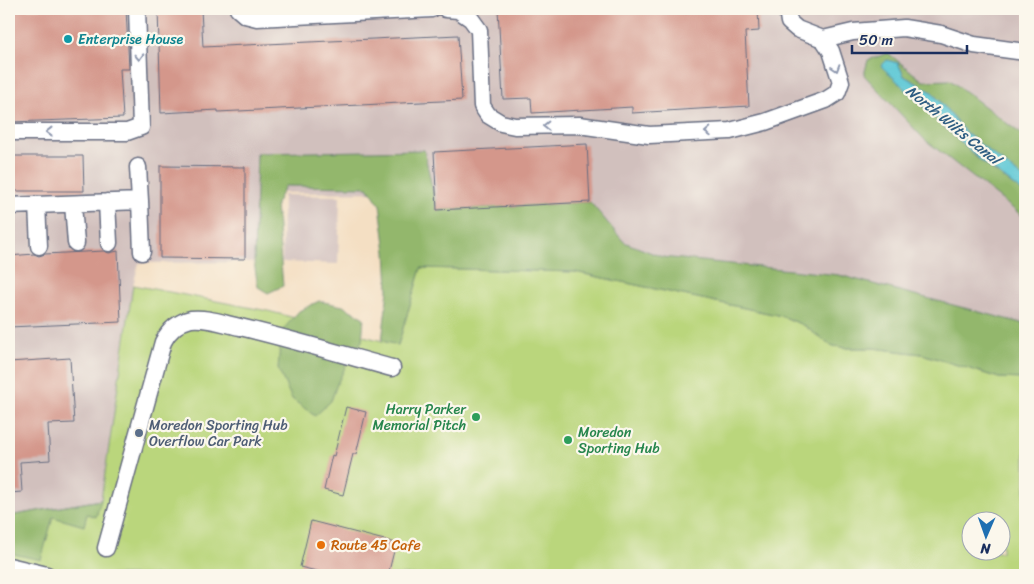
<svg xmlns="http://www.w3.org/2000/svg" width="1034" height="584" viewBox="0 0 1034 584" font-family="Sriracha,sans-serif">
	<rect width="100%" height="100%" fill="#fbf7ec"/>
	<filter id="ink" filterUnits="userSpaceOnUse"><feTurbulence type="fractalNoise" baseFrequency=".02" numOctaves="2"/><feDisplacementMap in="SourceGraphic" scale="10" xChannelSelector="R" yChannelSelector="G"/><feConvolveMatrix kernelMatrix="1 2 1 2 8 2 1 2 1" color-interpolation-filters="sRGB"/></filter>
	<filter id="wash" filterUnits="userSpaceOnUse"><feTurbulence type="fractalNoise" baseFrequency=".0096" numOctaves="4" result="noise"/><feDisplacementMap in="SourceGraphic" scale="20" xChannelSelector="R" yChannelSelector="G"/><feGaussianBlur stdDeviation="1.12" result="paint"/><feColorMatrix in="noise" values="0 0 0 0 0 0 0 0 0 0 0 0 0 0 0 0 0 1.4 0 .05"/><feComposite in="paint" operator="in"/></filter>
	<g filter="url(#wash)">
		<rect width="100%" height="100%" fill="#f4dfc3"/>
		<!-- industrial -->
		<path fill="#d1c0bd" d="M9,9H1025V137L950,80L923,81L888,53L868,60L924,139L1025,218V331L409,254L408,192L257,193L254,262L139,263L133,285L101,500L9,516Z
			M283,195L340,196L338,264L282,262Z"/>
		<!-- green -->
		<path fill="#bad67c" stroke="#6a826d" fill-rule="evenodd" d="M421,268L575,272L782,316L805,326L819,337L847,348H873L922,354L999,378L1025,379V575H9V516L101,500L133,285L268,311L398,345ZM972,522H1002V552H972Z"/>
		<!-- forest -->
		<path fill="#93b76c" stroke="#577365" d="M888,53L923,81L950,80L1025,137V180L966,133L932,92L904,76L898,63L887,60L924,108L979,160L1025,194V218L924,139L864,75L868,60Z
			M424,150L437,210L590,202L624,242L662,257L839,275L1025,324V379L999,378L922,354L873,348H847L833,346L819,337L805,326L782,316L575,272L421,268L398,345L382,341L388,290L386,252L380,205L368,187L285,186L276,204L283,286L268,293L258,287L254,262L257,153Z
			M319,301L343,306L364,318L362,341L351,355L337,384L331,401L315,416L292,399L278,369L281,332L299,311Z
			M101,500L96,517L87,514L84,526L53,517L41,560L9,553V516Z"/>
		<!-- water -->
		<path fill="#5cc7d5" stroke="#3c7b9a" d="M887,60L898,63L904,76L932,92L966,133L1025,180V194L980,160L881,66Z"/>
		<g id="blocks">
			<!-- building -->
			<path fill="#d4978b" d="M9,9H126L129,69H120L123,118L9,122Z
				M158,9H201L203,47L458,35L462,100L218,112V110L161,113Z
				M498,9H758L759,31L745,32L749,106L632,113V107L532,113L531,98L503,99Z
				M587,144L590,202L437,210L434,152Z
				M9,156H83L84,191H9Z
				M160,166L245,167V259L160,258Z
				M104,251L109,253L118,251L121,322L9,327V256L34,254L39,256L45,254Z
				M70,358L74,423L48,424L50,460L20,462L22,492L9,493V362Z
				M346,407L366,412L356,454H353L343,495L324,490L332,455L334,456Z
				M311,521L396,543L388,575H333L300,567Z"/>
		</g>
	</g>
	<g filter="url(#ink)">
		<use href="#blocks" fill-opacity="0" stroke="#676d81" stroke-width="1"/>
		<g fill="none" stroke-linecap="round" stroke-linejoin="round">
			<!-- minor casing -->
			<g stroke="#676d81" stroke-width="19">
				<path id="minor" d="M238,9L245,15L257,18L432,9
					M446,9L458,10L471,19L479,30L482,106L488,115L501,123L515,126L579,125L649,135L730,131L765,122L826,100L837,93L841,82L831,51L823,39L797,29L789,22L787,9
					M823,39L853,32L904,28L941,34L974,45L1025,52
					M9,132H127L141,127L137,9
					M138,167L140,201
					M107,202L109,243
					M73,204L76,243
					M37,205L39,246
					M9,206L140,201L142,252
					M106,548L163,342C169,330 178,322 191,319C207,317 225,324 240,327C291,339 341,354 392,368
					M9,566L47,575"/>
			</g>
			<!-- minor -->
			<use href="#minor" stroke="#fff" stroke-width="16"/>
		</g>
		<!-- one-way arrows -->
		<defs><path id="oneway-chevron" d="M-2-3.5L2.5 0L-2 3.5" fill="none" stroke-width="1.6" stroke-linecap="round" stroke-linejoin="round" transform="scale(1.25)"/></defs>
		<g stroke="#8d97ae">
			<use href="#oneway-chevron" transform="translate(139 57) rotate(88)"/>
			<use href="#oneway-chevron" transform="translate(836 68) rotate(72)"/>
			<use href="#oneway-chevron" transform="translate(546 126) rotate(179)"/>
			<use href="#oneway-chevron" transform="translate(49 132) rotate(-180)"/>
			<use href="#oneway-chevron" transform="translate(708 132) rotate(177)"/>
		</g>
	</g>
	<!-- markers -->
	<circle fill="#0f9aa8" stroke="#fbf7ec" stroke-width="2" cx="68" cy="39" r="5"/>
	<g fill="#2e9e5b" stroke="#fbf7ec" stroke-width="2">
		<circle cx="476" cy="417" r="5"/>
		<circle cx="568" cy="440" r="5"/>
	</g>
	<circle fill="#5c6f8a" stroke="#fbf7ec" stroke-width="2" cx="139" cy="433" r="5"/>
	<circle fill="#e8710a" stroke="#fbf7ec" stroke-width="2" cx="321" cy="545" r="5"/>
	<g text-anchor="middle" stroke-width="4.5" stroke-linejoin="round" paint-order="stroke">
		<!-- culture labels -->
		<g font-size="14" fill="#0d838f" stroke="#fbf7ec" text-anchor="start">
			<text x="78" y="44">Enterprise House</text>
		</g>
		<!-- leisure labels -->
		<g font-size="14" fill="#27864d" stroke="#fbf7ec" text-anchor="end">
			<text x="466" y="414">Harry Parker<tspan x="466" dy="16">Memorial Pitch</tspan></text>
			<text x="578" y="437" text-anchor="start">Moredon<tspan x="578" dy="16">Sporting Hub</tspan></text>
		</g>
		<!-- service labels -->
		<g font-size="14" fill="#4e5e75" stroke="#fbf7ec" text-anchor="start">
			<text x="149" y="430">Moredon Sporting Hub<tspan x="149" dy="16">Overflow Car Park</tspan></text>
		</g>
		<!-- food labels -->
		<g font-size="14" fill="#c56008" stroke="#fbf7ec" text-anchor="start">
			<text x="331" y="550">Route 45 Cafe</text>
		</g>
		<!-- water labels -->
		<g font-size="15" font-style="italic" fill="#2e5d82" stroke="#fbf7ec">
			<text transform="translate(953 125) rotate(39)" y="5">North Wilts Canal</text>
		</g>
	</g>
	<!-- margin -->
	<rect width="1034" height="584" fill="none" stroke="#fbf7ec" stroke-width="30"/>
	<!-- north arrow -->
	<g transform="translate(986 536) rotate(182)"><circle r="24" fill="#fbf7ec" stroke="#a1a7b3"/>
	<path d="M0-4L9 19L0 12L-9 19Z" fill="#1f6fb2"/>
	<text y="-8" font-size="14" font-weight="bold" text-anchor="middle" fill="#1b2f5e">N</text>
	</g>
	<!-- scale -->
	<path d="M852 45v8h115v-8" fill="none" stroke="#1b2f5e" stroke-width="2.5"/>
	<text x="859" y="45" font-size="15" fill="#1b2f5e" stroke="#fbf7ec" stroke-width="4" paint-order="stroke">50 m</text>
</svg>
